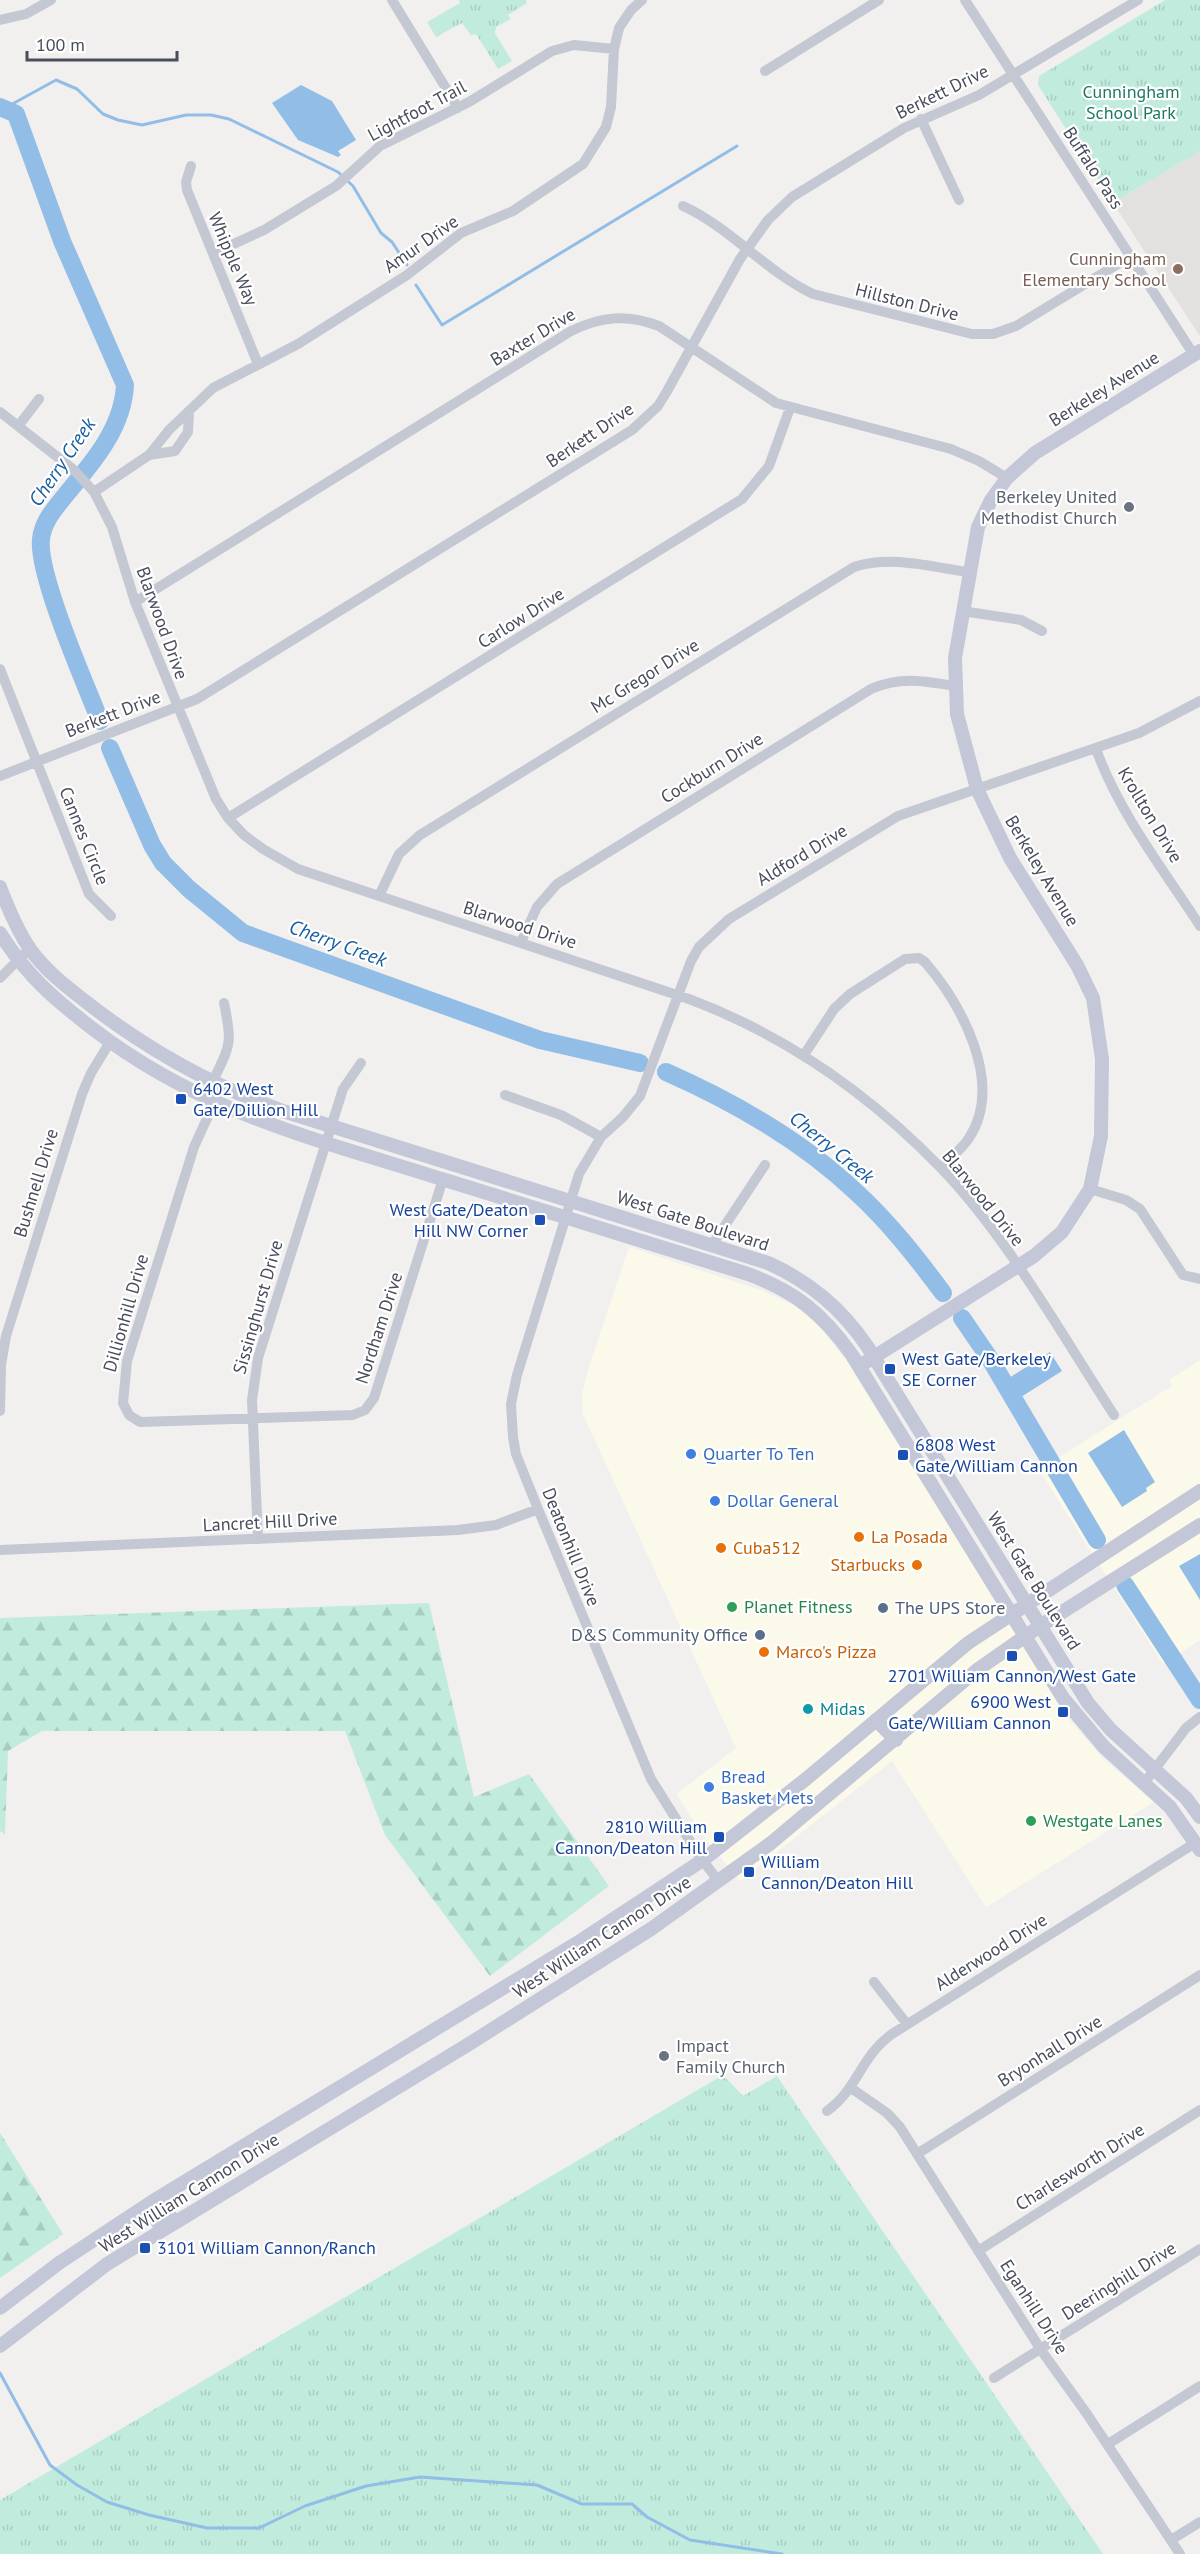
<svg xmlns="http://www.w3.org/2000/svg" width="1200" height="2554" viewBox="0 0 1200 2554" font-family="'PT Sans',sans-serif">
	<defs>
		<pattern id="forest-firs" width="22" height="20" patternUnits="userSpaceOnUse" patternTransform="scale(1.5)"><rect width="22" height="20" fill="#c1ecdd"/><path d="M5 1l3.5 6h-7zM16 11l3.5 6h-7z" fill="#a7ccc0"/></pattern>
		<pattern id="park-tufts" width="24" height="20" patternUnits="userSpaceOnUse" patternTransform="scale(1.5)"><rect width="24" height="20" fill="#c1ecdd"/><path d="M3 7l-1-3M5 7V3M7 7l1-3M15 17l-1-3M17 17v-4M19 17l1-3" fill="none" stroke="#a7ccc0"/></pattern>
	</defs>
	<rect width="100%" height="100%" fill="#f2f0ef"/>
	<!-- commercial -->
	<path fill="#fbfaea" d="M629,1247L763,1291L793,1305L818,1325L845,1359L1068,1718L1103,1759L1154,1802L986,1907L892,1761L740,1881L704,1837L677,1794L736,1748L583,1414L582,1395L589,1367Z
		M1200,1360V1640L1163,1664L1039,1470L1172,1386L1169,1380Z"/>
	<!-- education -->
	<path fill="#e2e1e0" d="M1200,151V335H1199L1113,203Z"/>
	<!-- forest -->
	<path fill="url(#forest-firs)" d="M429,1603L474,1797L529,1774L609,1886L490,1976L385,1835L345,1731H42L8,1751L5,1835L0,1831V1618Z
		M0,2133L63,2234L0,2278Z"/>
	<!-- park -->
	<path fill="url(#park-tufts)" d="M459,0H526L527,3L508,15L511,19L496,27L495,33L512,61L498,69L476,34L471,35L462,23L436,37L427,22L460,3Z
		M1165,0H1200V151L1113,203L1038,85L1039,76Z
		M723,2075L743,2096L777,2076L1103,2554H0V2500Z"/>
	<!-- water -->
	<path fill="#91bde6" d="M301,85L332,101L356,140L338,151L341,155L338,157L298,140L272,103Z
		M1050,1352L1062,1371L1021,1397L1009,1378Z
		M1124,1430L1155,1482L1146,1488L1147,1491L1122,1507L1088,1453Z
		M1200,1554V1600L1179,1566Z"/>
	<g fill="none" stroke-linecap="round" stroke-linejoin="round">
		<!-- stream -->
		<path stroke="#91bde6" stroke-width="3" d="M5,108L56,80L77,89L103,114L118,120L142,125L186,115H211L229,119L338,172L353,186L381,233L392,242L407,265
			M416,285L442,325L737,146
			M0,2373L50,2465L77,2485L107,2502L149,2515L207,2528H259L305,2506L366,2486L420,2477L434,2478L537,2485L582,2504H632L647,2517L690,2540L782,2554"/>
		<!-- river -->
		<path stroke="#91bde6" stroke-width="18" d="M0,107L16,114L62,241L125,385C123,427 94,461 68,492C57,506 43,520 41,539C37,574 85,683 100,721
			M110,748L152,845L163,863L189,889L243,933L540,1040L640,1063
			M666,1072C734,1102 801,1140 856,1192C889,1222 917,1258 943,1293
			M962,1318L990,1359L1097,1540
			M1125,1585L1200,1700"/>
		<!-- street -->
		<path stroke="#c4c8d3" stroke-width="10" d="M392,0L458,108
			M965,0L1194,355
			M0,20L26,14L51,0
			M765,71L879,0
			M921,119L959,200
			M191,166L186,182L187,190L258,364
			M683,206C731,228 765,271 813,294L972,334H993L1016,326L1131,256
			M214,253L264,230L336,186L380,146L469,102L552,51L574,45L614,49
			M0,412L74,470L94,492L112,527L135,602L216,799L228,818L244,835L263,849L298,869L689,999C785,1035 869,1094 940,1167C1006,1235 1062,1335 1114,1415
			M19,425L39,399
			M149,455L175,451L188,432L189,411
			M94,492L149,455L169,430L213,388L298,344L407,275L461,233L513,211L583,164L606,127L611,107L614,49L619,28L631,10L642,0
			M135,602L571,331C602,316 627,314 659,326L776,403L951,449L979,461L1007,478
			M962,611L1021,620L1042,631
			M0,669L89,894L111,916
			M1096,749C1119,813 1163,869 1200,926
			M0,776L197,699L632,430L658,406L666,393L740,259L768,220L792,197L904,128L979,95L1138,0
			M228,818L742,499L769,466L790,408
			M379,896L399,854L420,835L854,567C892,555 930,567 968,572
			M521,942L537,907L557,884L871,689C900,676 924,681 955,686
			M0,978L30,948
			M804,1055L834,1009L850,994L905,959L919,958L925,962C961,1004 1005,1083 969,1138C962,1149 950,1158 941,1168
			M212,1083C230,1045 233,1045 224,1003
			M505,1095L561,1115L601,1137
			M214,1103L194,1147L127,1361L123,1403L129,1415L140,1422L353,1415L365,1410L374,1398L443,1179
			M1090,1189L1126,1200L1140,1209L1183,1275L1200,1279
			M712,1245L765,1165
			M0,1411L1,1365L6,1336L82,1094L91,1073L110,1042
			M258,1539L252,1400L258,1358L343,1089L361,1063
			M0,1550L458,1530L496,1525L538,1509
			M1145,1782L1186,1728L1200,1717
			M719,1882L698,1854L651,1779L538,1509L516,1454L513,1437L511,1404L517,1375L579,1174L601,1137L623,1117L640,1096L691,961L699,947L729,919L898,816L1139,733L1200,701
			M874,1982L907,2024
			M851,2088L887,2113L900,2127L1041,2350L1087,2414L1180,2554
			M827,2111C858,2089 860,2057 892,2034L1195,1843
			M917,2154L1200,1975
			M978,2251L1200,2110
			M994,2378L1200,2249
			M1108,2444L1200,2386
			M1171,2540L1200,2522"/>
		<!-- secondary -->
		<path stroke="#c3c7d7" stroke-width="14" d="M0,887C8,908 17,930 30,949C47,973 71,990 94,1008C153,1053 213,1086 283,1111L768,1263C810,1282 841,1308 867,1346L1088,1703L1111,1730L1186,1798L1200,1817
			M0,933C26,975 54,999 93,1029C204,1114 316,1139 445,1180C546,1211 647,1242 748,1274C796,1292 822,1313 852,1355L1063,1698L1104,1747L1170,1807L1200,1850
			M866,1362L1034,1256L1062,1232L1090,1189L1101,1136L1102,1059L1093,998L1077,965L1010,858L977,789L957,714L955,658L978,527L991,500L1007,478L1035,453L1200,351
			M876,1720L896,1740
			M159,2198L174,2222
			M147,2205L162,2229
			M0,2308L59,2263L153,2201L577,1943L703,1860L806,1779L968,1643L1200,1491
			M0,2346L107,2264L469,2044L651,1929L771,1843L977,1670L1040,1626L1200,1525"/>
	</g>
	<!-- markers -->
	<circle fill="#8d6e63" stroke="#fff" stroke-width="2" cx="1178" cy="269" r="6"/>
	<g fill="#6b7280" stroke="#fff" stroke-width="2">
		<circle cx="1129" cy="507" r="6"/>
		<circle cx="664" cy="2056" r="6"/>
	</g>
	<g fill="#1a4fb4" stroke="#fff" stroke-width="2">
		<rect x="175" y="1093" width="12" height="12" rx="3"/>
		<rect x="534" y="1214" width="12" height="12" rx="3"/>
		<rect x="884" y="1363" width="12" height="12" rx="3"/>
		<rect x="897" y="1449" width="12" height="12" rx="3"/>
		<rect x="1006" y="1650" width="12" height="12" rx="3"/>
		<rect x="1057" y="1706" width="12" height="12" rx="3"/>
		<rect x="713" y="1831" width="12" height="12" rx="3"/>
		<rect x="743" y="1866" width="12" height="12" rx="3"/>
		<rect x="139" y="2242" width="12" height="12" rx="3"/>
	</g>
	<g fill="#3f7fe0" stroke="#fff" stroke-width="2">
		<circle cx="691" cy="1454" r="6"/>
		<circle cx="715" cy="1501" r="6"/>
		<circle cx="709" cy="1787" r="6"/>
	</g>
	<g fill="#e8710a" stroke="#fff" stroke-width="2">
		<circle cx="859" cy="1537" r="6"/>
		<circle cx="721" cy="1548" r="6"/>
		<circle cx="917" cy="1565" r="6"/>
		<circle cx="764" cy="1652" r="6"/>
	</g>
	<g fill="#2e9e5b" stroke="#fff" stroke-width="2">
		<circle cx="732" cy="1607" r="6"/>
		<circle cx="1031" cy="1821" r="6"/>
	</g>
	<g fill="#5c6f8a" stroke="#fff" stroke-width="2">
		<circle cx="883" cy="1608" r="6"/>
		<circle cx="760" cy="1635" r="6"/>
	</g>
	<circle fill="#0f9aa8" stroke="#fff" stroke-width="2" cx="808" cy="1709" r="6"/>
	<g text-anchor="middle" stroke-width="4.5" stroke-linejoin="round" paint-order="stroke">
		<!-- street labels -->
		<g font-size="18" fill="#494d5b" stroke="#fff">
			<text transform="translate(942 92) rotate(-26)" y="6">Berkett Drive</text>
			<text transform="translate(417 111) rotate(-28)" y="6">Lightfoot Trail</text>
			<text transform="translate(1093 168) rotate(57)" y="6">Buffalo Pass</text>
			<text transform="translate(421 244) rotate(-35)" y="6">Amur Drive</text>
			<text transform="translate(233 259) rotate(67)" y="6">Whipple Way</text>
			<text transform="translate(907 302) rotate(14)" y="6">Hillston Drive</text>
			<text transform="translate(533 337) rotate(-31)" y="6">Baxter Drive</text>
			<text transform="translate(1104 389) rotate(-32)" y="6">Berkeley Avenue</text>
			<text transform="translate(590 435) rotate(-34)" y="6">Berkett Drive</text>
			<text transform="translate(521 618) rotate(-32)" y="6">Carlow Drive</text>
			<text transform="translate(162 623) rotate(70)" y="6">Blarwood Drive</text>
			<text transform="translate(645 676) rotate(-32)" y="6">Mc Gregor Drive</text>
			<text transform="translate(113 714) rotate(-21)" y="6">Berkett Drive</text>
			<text transform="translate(712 768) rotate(-32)" y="6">Cockburn Drive</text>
			<text transform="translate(1150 815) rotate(59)" y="6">Krollton Drive</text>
			<text transform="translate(84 836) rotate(68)" y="6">Cannes Circle</text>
			<text transform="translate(802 855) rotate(-31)" y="6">Aldford Drive</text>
			<text transform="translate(1042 871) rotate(59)" y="6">Berkeley Avenue</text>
			<text transform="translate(520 925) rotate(18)" y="6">Blarwood Drive</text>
			<text transform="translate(36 1183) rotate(-73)" y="6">Bushnell Drive</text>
			<text transform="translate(983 1198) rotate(51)" y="6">Blarwood Drive</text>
			<text transform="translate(693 1221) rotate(18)" y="6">West Gate Boulevard</text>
			<text transform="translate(258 1307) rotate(-74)" y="6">Sissinghurst Drive</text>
			<text transform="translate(126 1313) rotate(-74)" y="6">Dillionhill Drive</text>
			<text transform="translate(379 1328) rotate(-72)" y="6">Nordham Drive</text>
			<text transform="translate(270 1522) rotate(-3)" y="6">Lancret Hill Drive</text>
			<text transform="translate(571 1547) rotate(68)" y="6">Deatonhill Drive</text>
			<text transform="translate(1034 1581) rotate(58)" y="6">West Gate Boulevard</text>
			<text transform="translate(602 1937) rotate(-33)" y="6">West William Cannon Drive</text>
			<text transform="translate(991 1952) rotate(-32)" y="6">Alderwood Drive</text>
			<text transform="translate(1050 2051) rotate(-32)" y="6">Bryonhall Drive</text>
			<text transform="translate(1080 2167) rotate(-32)" y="6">Charlesworth Drive</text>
			<text transform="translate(189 2193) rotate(-32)" y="6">West William Cannon Drive</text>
			<text transform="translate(1119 2281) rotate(-32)" y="6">Deeringhill Drive</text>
			<text transform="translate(1034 2307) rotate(57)" y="6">Eganhill Drive</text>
		</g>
		<!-- park labels -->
		<g font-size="18" fill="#1e7864" stroke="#fff">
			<text x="1131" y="98">Cunningham<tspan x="1131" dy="21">School Park</tspan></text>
		</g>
		<!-- education labels -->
		<g font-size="18" fill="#785e54" stroke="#fff" text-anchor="end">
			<text x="1166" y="265">Cunningham<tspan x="1166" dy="21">Elementary School</tspan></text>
		</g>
		<!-- worship labels -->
		<g font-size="18" fill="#5b616d" stroke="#fff" text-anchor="end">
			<text x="1117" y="503">Berkeley United<tspan x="1117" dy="21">Methodist Church</tspan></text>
			<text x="676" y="2052" text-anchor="start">Impact<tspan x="676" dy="21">Family Church</tspan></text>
		</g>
		<!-- transit labels -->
		<g font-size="18" fill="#164399" stroke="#fff" text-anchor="start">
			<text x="193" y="1095">6402 West<tspan x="193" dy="21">Gate/Dillion Hill</tspan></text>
			<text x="528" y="1216" text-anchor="end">West Gate/Deaton<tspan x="528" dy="21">Hill NW Corner</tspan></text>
			<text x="902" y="1365">West Gate/Berkeley<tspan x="902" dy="21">SE Corner</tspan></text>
			<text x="915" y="1451">6808 West<tspan x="915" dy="21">Gate/William Cannon</tspan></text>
			<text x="1012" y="1682" text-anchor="middle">2701 William Cannon/West Gate</text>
			<text x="1051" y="1708" text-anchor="end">6900 West<tspan x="1051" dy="21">Gate/William Cannon</tspan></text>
			<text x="707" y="1833" text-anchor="end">2810 William<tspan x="707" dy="21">Cannon/Deaton Hill</tspan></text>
			<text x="761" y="1868">William<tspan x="761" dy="21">Cannon/Deaton Hill</tspan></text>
			<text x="157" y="2254">3101 William Cannon/Ranch</text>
		</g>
		<!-- shop labels -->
		<g font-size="18" fill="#366cbe" stroke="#fff" text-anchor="start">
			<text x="703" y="1460">Quarter To Ten</text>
			<text x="727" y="1507">Dollar General</text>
			<text x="721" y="1783">Bread<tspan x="721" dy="21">Basket Mets</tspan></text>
		</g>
		<!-- food labels -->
		<g font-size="18" fill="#c56008" stroke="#fff" text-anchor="start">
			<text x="871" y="1543">La Posada</text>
			<text x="733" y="1554">Cuba512</text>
			<text x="905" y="1571" text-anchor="end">Starbucks</text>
			<text x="776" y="1658">Marco's Pizza</text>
		</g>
		<!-- leisure labels -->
		<g font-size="18" fill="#27864d" stroke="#fff" text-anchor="start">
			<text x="744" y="1613">Planet Fitness</text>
			<text x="1043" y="1827">Westgate Lanes</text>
		</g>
		<!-- service labels -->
		<g font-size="18" fill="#4e5e75" stroke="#fff" text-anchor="start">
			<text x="895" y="1614">The UPS Store</text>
			<text x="748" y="1641" text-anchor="end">D&amp;S Community Office</text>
		</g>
		<!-- culture labels -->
		<g font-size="18" fill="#0d838f" stroke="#fff" text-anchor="start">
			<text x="820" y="1715">Midas</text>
		</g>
		<!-- water labels -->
		<g font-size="20" font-style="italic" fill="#175da0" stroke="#fff">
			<text transform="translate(62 462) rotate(-56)" y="7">Cherry Creek</text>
			<text transform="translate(338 943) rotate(20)" y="7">Cherry Creek</text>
			<text transform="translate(832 1147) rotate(39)" y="7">Cherry Creek</text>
		</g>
	</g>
	<!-- scale -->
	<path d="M27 51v9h150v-9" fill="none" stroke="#494d5b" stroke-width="3"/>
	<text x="36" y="51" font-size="18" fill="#494d5b" stroke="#ffffff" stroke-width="4.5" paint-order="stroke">100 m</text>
</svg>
